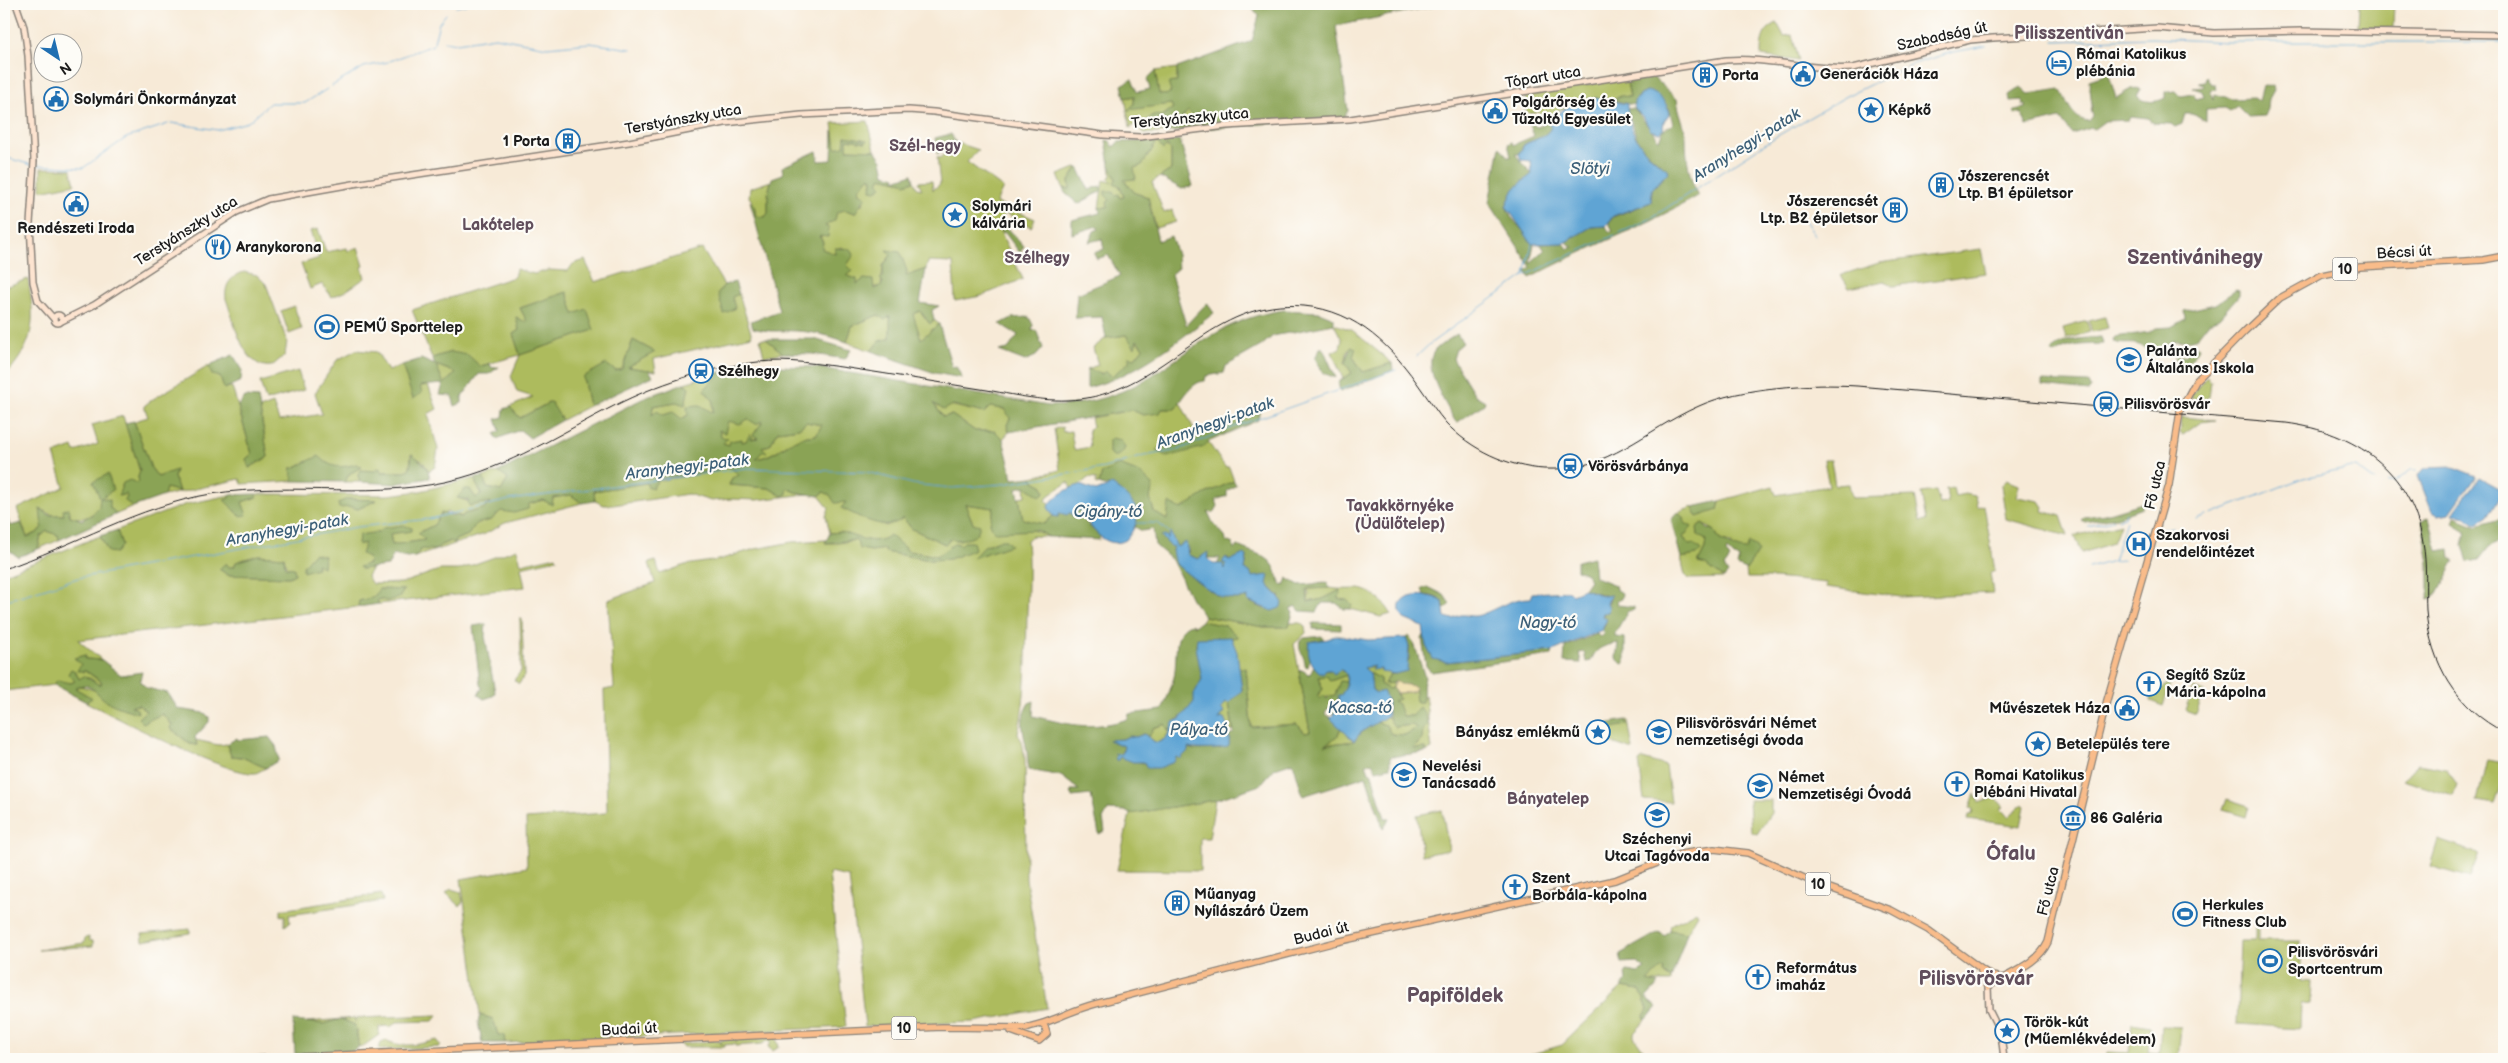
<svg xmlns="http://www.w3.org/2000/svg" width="2508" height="1063" viewBox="0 0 2508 1063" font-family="'Balsamiq Sans',sans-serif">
	<rect width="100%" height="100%" fill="#fdfcf7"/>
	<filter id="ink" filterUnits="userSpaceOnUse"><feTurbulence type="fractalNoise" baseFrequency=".02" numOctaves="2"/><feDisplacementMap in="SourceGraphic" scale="10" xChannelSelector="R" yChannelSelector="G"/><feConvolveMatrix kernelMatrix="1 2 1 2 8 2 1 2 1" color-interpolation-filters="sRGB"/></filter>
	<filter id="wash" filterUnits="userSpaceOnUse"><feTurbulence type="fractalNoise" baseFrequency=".0096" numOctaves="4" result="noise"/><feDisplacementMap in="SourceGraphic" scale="20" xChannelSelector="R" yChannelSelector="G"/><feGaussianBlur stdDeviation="1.12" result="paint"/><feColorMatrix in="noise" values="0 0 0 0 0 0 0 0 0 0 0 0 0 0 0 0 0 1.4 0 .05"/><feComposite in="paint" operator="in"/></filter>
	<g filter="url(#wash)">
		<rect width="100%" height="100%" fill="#f7ead7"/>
		<!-- green -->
		<path fill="#adbb5d" stroke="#646c3c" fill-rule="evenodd" d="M2359,4H2394L2393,28L2358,27Z
			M1777,23L1784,36L1792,35L1799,61L1761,56C1761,41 1762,30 1777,23Z
			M1177,68V82L1169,83L1171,92L1166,95L1159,94L1155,71Z
			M1626,78L1630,97L1621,96L1613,100L1595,98L1560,109L1553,117L1541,115L1539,112L1529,114L1523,107L1530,104L1525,98L1526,95Z
			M1134,96V104L1129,109L1171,104L1173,108L1162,116L1153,115L1157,120L1178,122L1188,111L1197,119L1182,124L1167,132L1144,134L1136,124L1130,128L1125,98Z
			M868,121L875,150L847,149V139L866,142L867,140L845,136V146L836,148L833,123Z
			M955,142L979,150L967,162L1003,188L996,203L1035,219L1031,227L1005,213L1001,220L1004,224L1000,231L1023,279L981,296L955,301L953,263L928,262L926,269L906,276L907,271L887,251L891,255L883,266L881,286C869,290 858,285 848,279L847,265L853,255L842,247L835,249V254L821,249L823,242L819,235C823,229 830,217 836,212C844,207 855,209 864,203L859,189L870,175L872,180L871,185L878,182L881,177L903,182L905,184L914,181L917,188L922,189L918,182L932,181L933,190L940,184L937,157L940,158Z
			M1157,142L1171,150V170L1152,182L1164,213L1172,210L1176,222L1156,228L1148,197L1135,193L1123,179L1134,168L1142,165Z
			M1110,165L1124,197L1111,200L1108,207L1099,208L1103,180L1112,182L1108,178L1111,176Z
			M1078,167L1069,181L1070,189L1063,188L1058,175Z
			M41,168L71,169L75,184L41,191Z
			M771,181L768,194V213L765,217L756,216L754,204L749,197L750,188Z
			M318,229L326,252L347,248L348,251L358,247L364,266L362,267L365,278L346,291L332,297L322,284L310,289L301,264L319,258L310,231Z
			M702,249L724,285L718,293L731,297L739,294L752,336L654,359L656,371L627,367L655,352L633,340L622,369L583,377L589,406L562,420L550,402L520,418L510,407L533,397L517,392L511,376L520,355L480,366L451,352L432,358L412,310L514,277L516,269L534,274L549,270L568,271L573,264L585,260L595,282ZM567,292L574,314L594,330L520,355L513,334L519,330L516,317L525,322L527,321L520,308Z
			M1981,249L1986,273L1893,286L1885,281L1849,288L1841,275L1879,263Z
			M244,272L257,275L266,284L287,341L285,355L272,366C243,371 234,320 226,299C224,285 231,276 244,272Z
			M28,279C36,323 35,343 4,377V287Z
			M294,306L302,329L289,334L281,311Z
			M920,311L930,324L934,320L939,324L921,339L912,314Z
			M878,315L891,316L890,339L879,341L871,351L847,342L852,326Z
			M2105,317L2108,328L2092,332L2089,321Z
			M2087,321L2090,332L2066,339L2063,328Z
			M1334,324L1352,330L1392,363L1363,372L1348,349L1345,363L1352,373L1343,379L1332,352L1340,348L1342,340Z
			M1126,335L1135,347L1136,340L1143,348L1135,358L1112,376L1087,369L1098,365L1093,348L1106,338Z
			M760,339H766L783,353L764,356Z
			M356,350L377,352L388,371L402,365L413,398L420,386L428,385L437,409L428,414L438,449L435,467L429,471L423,462L411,454L410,468L405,472H375L358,475L360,482H345L349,474L361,467L358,464L345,467L291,468L293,481L242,484L240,479L164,496L165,488L179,491L174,477L176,470L158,477L151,468L134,421L148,417L144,406L153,399L212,364L209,368L220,377L224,388L232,387L252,454L246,459L249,468L268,457L260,409L273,404L279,421L322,414L315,393L337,360Z
			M436,365L456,373L444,384Z
			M298,371L304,390L266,401L260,382Z
			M721,372L704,390L713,400V414L688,415L681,419L652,416L653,406L676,402L686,403L685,399L689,388L684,383Z
			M2207,376L2211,382L2209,397L2200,400L2190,397Z
			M932,401L984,413L990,407L1004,409L1010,418L1007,425L1009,432L1003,439L995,431H975L952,415L943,417Z
			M1180,402L1196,433L1156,450L1208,442L1225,467H1229L1234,481L1205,494L1167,520L1154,512L1150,498L1152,485L1102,473L1099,484L1096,485V479L1088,478L1080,485L1071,488L1068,482L1048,496L1046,501L1050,503L1048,507L1053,516L1044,524L1023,520L1019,497L1026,496L1025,486L1045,492L1043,486L1034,481L1032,477L1060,470L1054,429L1062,427L1063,432L1071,431L1074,450L1090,447L1088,429L1093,427L1091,418L1132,410L1143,415L1162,409H1175Z
			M123,416L140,472L138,477L139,482L122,490L119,496L126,494L128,498L125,500L133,507L117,514L110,508L99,507C90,518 83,520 70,516V511C60,518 50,516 41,508L42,527L37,533L27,537L17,509L64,487L54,454L73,447L75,452L98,444L92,425Z
			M2182,417L2216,420L2201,422L2183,435L2180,433Z
			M748,419L764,420L754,435L759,438L729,445L723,443L719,429L725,432L727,420Z
			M806,422L822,425L816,435C789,436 779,456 755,459L762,452V447L770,445L778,431L799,428Z
			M1824,460H1831L1835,485L1849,484L1852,498L1915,496L1920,522L1926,521L1921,493L1936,491L1940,504L1948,503L1946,489L1953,488L1955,496L1965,494L1975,496L1977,507L1984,505L1995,571L1990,573L1993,593L1901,597L1826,587V583L1775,578H1747L1746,570L1758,552L1738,550L1730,543L1720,540L1714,530L1702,524L1697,528L1698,535L1706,540L1705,549L1698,563L1706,564L1724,578L1688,579L1685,575L1681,558L1697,555L1683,537L1684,517L1677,513L1693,507L1695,515L1718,510L1720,501L1773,486L1776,495L1829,486Z
			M720,467H731L739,475L732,478L729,485L769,488L782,496L787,487L796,492L808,494L757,500L731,499L711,501L688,494L613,505H604L595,501L594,491L718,471Z
			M498,472L508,479L501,491L487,488L483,477Z
			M476,478V484L482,494L475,498L465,489L458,498L476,504L491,501L483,509L465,514L463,517L446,512L434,525L418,533L425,540L392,545L390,534L379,532L366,543L369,563L360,567L361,569L372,568L367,576L372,584L402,583L439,570H458L517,549L521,564L556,556L557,559L521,567L525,587L379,604L377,601L380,599C390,602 395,596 403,590L379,589L374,597L359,601L358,607L78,640L102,660L85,659V655L75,658L81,664L83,672L86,671L102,683L100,685L90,678L79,679L75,671V681L71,683H54V685L4,691V637L8,623L4,625L7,621L4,615V574L100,536L108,552L122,545L117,530L187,504L230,495V498L242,502L256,497V494L388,495L420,491ZM347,499L376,500L358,509L351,507ZM258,555L284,557L289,577L228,575L219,569L234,567L236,562Z
			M2006,480L2018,485L2017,497L2039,501L2043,507L2042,511L2061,516L2068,536L2006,519L2001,485Z
			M824,492L847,502L841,508L886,526L903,518L912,529L945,544L952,538L955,540H961L973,523L965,504L994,508L990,523C1010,527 1033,527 1049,537L1032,536L1027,540C1029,564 1028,588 1027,612C1026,654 1027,694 1018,734L1022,741L1025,758L1026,879L1047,1008L974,1022L865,1026L849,877L829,873L846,1027L505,1043L504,1035H498L493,1019L480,1015L461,879L527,867L526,819L605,813L607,810L604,690L614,688L608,600L655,583L649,563L656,561L660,574L685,565L718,560L755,549L792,542L826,540V543H838L856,540L871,551L885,549L886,552L930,560L950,559L975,548L955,543L938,556L908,551L890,536C871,549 851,531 830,533L826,516L829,508L819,496Z
			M571,495L582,503L505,523L485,534L415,557L421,548L435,550L441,545L468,535L476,524L491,520L501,511L543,500L552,504L553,498Z
			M2120,524L2113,543L2082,553L2075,536Z
			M47,531L58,535L59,540L38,549L41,536Z
			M1330,588C1340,590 1348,589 1358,589C1370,589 1386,603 1391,614L1381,617L1350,609L1352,605L1347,601L1339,599V591L1323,599L1308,602L1309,593L1307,589Z
			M1204,616L1263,627H1289L1290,623H1301L1305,626L1306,633L1294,644L1310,732L1305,733L1297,724L1251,727L1246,668H1238L1231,637H1237L1226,626L1201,621Z
			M520,619H522L524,676L519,684L514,680L521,671Z
			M1368,666L1391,674L1384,683H1393V688L1388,689L1380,684V679L1364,669Z
			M1347,675L1346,682H1340L1335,695L1320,699L1317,697L1323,689L1318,677L1328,676L1330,681Z
			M2171,682L2163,706L2150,701L2151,696Z
			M78,686C100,688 118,708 139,705L146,712L162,714L172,725L170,728L190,744L197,745L196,740L218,745L227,744L231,756L242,757L266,768C263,769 259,772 256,773C230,777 113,716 86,702L91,698L74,689Z
			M1415,688L1416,701L1421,703L1425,695L1432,749L1426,752V748L1413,750L1422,739L1423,729L1428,724L1413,716H1402L1393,701L1399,699L1397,693L1412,692Z
			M2193,688L2204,692L2196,714L2185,710Z
			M1226,702L1229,703L1233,731L1228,732L1226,724L1218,719L1224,711L1221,709Z
			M1387,716L1395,727L1412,725L1418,728L1405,735L1391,734L1386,726L1377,722Z
			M1628,720L1633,750L1591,736L1589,735L1591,728L1600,725L1599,727L1603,739L1600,726Z
			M1166,724L1168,730H1171L1163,741L1156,743L1149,737L1153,728Z
			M1341,727L1354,741L1323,745L1337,737Z
			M1643,759L1666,766L1671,802L1644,800L1639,762Z
			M2487,760L2504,763L2502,784L2495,804L2477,801Z
			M2418,764L2446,769L2457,784L2453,796L2403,780Z
			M1975,793L1979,803L1995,797L2004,807L2001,809L2008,817L2023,804L2025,806L2021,826L1968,819L1969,815H1972L1973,809L1970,808Z
			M2227,799L2249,806L2246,817L2223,810Z
			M1215,800L1209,838H1200V871L1117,870L1130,814Z
			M1749,800H1771V813L1757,834L1751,832Z
			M1442,810L1449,850L1422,855L1417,815Z
			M2438,840L2479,854L2470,878L2430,866Z
			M451,889L461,892L463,902L460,906L446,893Z
			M381,894L383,901L289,915L290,922L285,926V915L281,916V910Z
			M1696,911L1698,914L1687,933L1670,930L1671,925Z
			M2255,924H2258V941H2301V981L2312,982L2311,1003L2301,1004L2300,1028L2237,1024L2240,941H2255Z
			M190,929V933L143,941L142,934Z
			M89,937V940L93,941V946L38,950L84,943L85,938Z
			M1661,968L1664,969L1663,973L1671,979V982H1647Z
			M1622,987L1640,990L1648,1009L1644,1016L1646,1020L1634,1033V1037L1650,1059H1516L1562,1045Z
			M438,1015L433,1021L397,1022L389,1028L388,1026L379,1027V1035L362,1047H359L355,1025L341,1019L324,1024L307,1022L355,1018V1022L357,1018Z
			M2132,1023L2150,1026L2148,1052L2159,1053L2161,1026L2181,1027L2178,1059H2106L2107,1052L2129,1053Z
			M776,1037L779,1047L773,1051L768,1047L771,1043L769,1040L762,1044L735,1046V1044L724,1045L725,1047H684L680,1044L718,1040L722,1045L721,1040L737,1039L736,1043L738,1039Z
			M386,1040C401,1049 422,1044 437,1040L441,1045L440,1047L379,1050L381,1042Z"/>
		<!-- forest -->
		<path fill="#8aa354" stroke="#536038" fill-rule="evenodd" d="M1249,4H1446L1336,26L1348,111L1344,117L1167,132L1163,127L1196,119L1188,111L1178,122L1157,120L1151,124L1146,121L1153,115L1163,116L1173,108L1171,104L1128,110L1134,104V96L1125,98L1122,85L1132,79L1137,92L1150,89L1147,79L1155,71L1159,94L1166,95L1171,92L1168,83L1177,82V68L1252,41L1259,16Z
			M2108,71L2116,98C2125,93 2131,86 2141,89L2137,96C2144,103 2156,103 2165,98V92L2176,91L2181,96L2194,94L2195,99L2204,97L2202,91L2193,88L2203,87L2204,85L2199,83L2205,82L2206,77L2211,84H2215L2216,89L2210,90L2213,100L2215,94L2232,99L2254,98L2259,101L2263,86H2273L2274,90L2269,99L2268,109L2265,116L2248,117L2237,106L2230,111L2225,108L2206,109V122L2193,114H2185L2182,124L2175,127L2171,124L2152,123L2148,118L2130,116L2128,120L2105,121L2094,129L2091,128L2072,134L2060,118L2027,126L2021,112L2015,114L2014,110L2026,108V105H2023L2022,100L2010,101L2009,95L2021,87L2029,94L2060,89C2068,103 2072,120 2089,121L2093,116L2091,110L2092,106L2089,80L2104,75Z
			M1651,75L1677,99C1678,112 1686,127 1686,138C1686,157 1689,178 1698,196C1644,227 1585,248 1530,278L1526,271L1531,267L1489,202L1500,147L1508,157H1511L1508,144L1512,142L1513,145L1534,136L1529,122L1537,127L1545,124L1543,115L1553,117L1548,124L1551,127C1547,138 1533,139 1524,144L1519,154H1515L1532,174L1514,189L1506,206L1511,217L1534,244L1530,263L1545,250L1540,244L1564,243L1568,249L1573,247L1566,242L1591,227L1606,226L1609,232L1613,231L1609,223L1613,217L1651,202L1652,189L1669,171L1645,151L1638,141L1627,109L1634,108L1659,140L1663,130L1673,124L1669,108L1646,91L1638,97L1633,105L1613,100L1621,96L1630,97L1626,78Z
			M833,131L836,148L844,146L845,136L867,140L866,142L847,139V149L875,150L882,160L885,174L896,177L895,180L912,174L914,181L905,184L903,182L881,177L878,182L882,186L876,191L871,190L872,180L870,176L859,189L860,193L866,197L855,213L845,210L837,212L835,220L825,226L829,228L828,237L819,236L823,242L822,249L835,254V248L851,249L854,255L847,265L853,271L847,276L857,279V284L864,279L873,280L874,289L881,286L883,282L880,279L883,277V266L891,255L886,250L900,252L907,271L906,276L926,269L920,303L939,306L932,310L934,320L930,324L920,311L913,314L921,339L939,324L952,367L956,366L962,378L935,373L871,351L879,341L890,338V316L885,320L878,315L852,326L847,342C830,336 815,332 797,331C780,330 770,333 753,328L751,321L779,311L750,201L754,204L756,216L765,217L768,213V194L772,178L783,174L782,167L817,151L819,161L832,160Z
			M951,134L955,142L937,154L935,138Z
			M1106,140L1110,141L1114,147L1118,142L1180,140L1193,186L1182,189L1160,177L1171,170V150L1167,146L1163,150L1157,142L1142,165L1134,168L1136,179L1124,180L1135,193L1148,197L1158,241L1171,236L1177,255L1178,268L1171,274L1186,325L1207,303L1214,313C1174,344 1137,375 1087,388V369L1102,374L1105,371L1112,376L1129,362V356L1135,358L1143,348L1137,340L1135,348L1126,335L1106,338L1102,317L1075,318L1077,294L1120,276L1108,255L1097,259L1094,253L1104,249L1102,239L1089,242L1094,231L1099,229L1097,226L1072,234V220L1100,213L1099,208L1108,207L1107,202L1110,200L1105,195V191H1113L1115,195L1119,194L1120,198L1124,197L1120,186L1114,183L1116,179L1110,165Z
			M1078,167L1089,190L1100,186L1102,191L1078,204L1065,193L1063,188L1070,189L1069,181Z
			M1004,224L1024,246L1020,253L1005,233L1000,231Z
			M735,282L739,294L732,297L735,308L724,314L718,293L724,285Z
			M2236,290L2239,291V295L2219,318L2209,322L2198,336L2192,340L2173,341L2165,345L2163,350C2144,352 2149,347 2135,344C2128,343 2122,345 2114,342L2113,339L2115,337L2150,332L2156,328L2171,327L2185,319L2184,311L2215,304Z
			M567,292L574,314L587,309L594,330L520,355L513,334L519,330L516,317L525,322L527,321L520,308Z
			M1284,310L1319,312L1334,318V324L1273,336L1261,346L1226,366L1224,373L1206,376L1205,381C1192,381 1183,399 1175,409H1162L1160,413L1143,415L1132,410L1009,432L1007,425L1010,418L1004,409L990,407L984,413L953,405L944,410L933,403L943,417L952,415L975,431H995L1003,439L1013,479L1032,477L1034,481L1043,486L1045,492L1040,496L1025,486L1017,488L1023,519L1044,524L1053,516L1058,517L1060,513H1072V515L1077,510L1082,511L1087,524L1100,536L1099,540L1049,537L1037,530L994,532L990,523L994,508L965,504L973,523L980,525C976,541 969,538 955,540L952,538L945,544L912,529L903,518C886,534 859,516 841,508L846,502L835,503L830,495L824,492L819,496L796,492L787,488V494L782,496L769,488L729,485L732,478L739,475L730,467H720L718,471L658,479L653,488L647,486V483L594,491L595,501L582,503L571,495L553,498L552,505L543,500L529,504L528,509L514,513L501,511L491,520L476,524L468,535L455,540V543L450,541L441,545L435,550L421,549L415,557L407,558L393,555L388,566L361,569L359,567L369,563L368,557L361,554L365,543L358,545L359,535L379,532L383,528L403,525L412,528V531L390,534L392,545L425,540L418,533L434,525L441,513L462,517L464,514L483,509L491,502L469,506L468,500L457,498L465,489H470L476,498L482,494L476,484V478L483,477L487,488L501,491L508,479L498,472L642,399L684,383L689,387L685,405L676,402L653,406L652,415L657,411L663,415L673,412L682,419L688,415L687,406L700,405L713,413V400L704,390L721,372L742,373L775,366L814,367L1049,406C1083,406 1123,395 1151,376C1198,346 1226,318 1284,310ZM748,419L756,424L763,421L753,435L758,438L751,439L753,437L750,434L746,441L742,442V439L730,441L729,445L723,443L728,438L721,437L719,430L725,433L728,421L740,424ZM806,422L822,425L816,435C789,436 780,456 756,459L762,452H767L762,447L770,445L778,431L799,428Z
			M1029,317L1033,325L1032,331L1036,330L1043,348L1036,356L1025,361L999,351L1008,349L1018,335L1000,324L1012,318Z
			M1457,334L1463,343L1456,349L1453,359L1475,395L1485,401L1484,404L1458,422L1455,421C1446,404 1421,367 1435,350C1441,344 1450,339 1457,334Z
			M2101,337L2103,344C2087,345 2068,343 2055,354L2051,353C2060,337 2085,339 2101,337Z
			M766,339H814L851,350L845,359L813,354L783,353Z
			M633,340L655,352L628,367L649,370L653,376L589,406L583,377L606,364L616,371L622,369Z
			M2195,345L2199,347C2196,355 2186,367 2177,369L2175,356H2185Z
			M1351,346L1356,348L1353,357L1363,372L1392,363L1393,370L1340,392L1338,382L1352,373L1345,363Z
			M1320,348H1323L1336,378L1323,373L1315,358Z
			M451,352L468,355L480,366L490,364L492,368L499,367L489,374H479L462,397V403L455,406L452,396L440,395L443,384L420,386L422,393L413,399L402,365L421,359L435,365L432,358ZM436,365L456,373L444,384Z
			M233,355L242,369L241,381L224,389L220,377L212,375L209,368L212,364Z
			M2042,381L2089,383L2091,388L2089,391L2042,386Z
			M245,397L258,398L268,457L249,468L246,459L252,454L238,406Z
			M551,402L562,420L530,438L520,430L497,439L495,434L500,431L496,419L503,417L504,409L510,407L520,418Z
			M1260,409L1258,420L1208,442L1204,447L1167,457L1156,450Z
			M134,421L151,468L158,477L176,470L174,477L179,492L166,488L164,496L133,507L124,500L127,498L126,494L118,496L123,483L130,480L136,483L139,482L138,477L140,471L125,423Z
			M1112,438L1121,440L1125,448L1122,453L1115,457L1109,453V440Z
			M412,454C421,461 428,466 430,478L394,484L360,482L358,475L360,470L375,471L377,468L381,469V472H405L410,468Z
			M319,456C332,469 340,468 357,464L362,467L349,474L345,482L293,481L291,469Z
			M1119,465L1140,473L1153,485L1150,498L1154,512L1167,520L1169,503L1181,509L1205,494L1234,481L1236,485L1227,491V496L1216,500L1218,506L1214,513L1208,512L1213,523L1225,536L1226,541L1233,544L1234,549L1238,546C1249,552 1266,554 1273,565C1278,572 1277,581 1284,586L1287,578L1299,585L1327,583L1330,588L1307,589L1308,602L1323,599L1340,590L1339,599L1347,600L1352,605L1350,609H1344L1336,603H1322L1317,612L1300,611L1296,606L1290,609L1293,612L1289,627H1263L1204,616L1191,599L1172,560L1155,545L1153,529L1142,531L1135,527C1139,509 1125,494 1112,485L1104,486L1099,484L1102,473ZM1170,533L1177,547L1189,548L1188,555L1198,559L1209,556L1207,558H1220L1217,565L1225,570L1227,557L1229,561L1247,557L1245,570C1251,577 1257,578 1265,583C1271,586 1272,592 1280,596L1264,609L1248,601V597L1218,596L1212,592L1177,564L1172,550L1175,546L1165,538L1169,537Z
			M108,474L113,490L101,498L110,500V508L117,514L59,540L58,535L47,531L41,536L38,549L18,557L4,546V507L10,526L21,523L27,537L37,533L42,527L40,508L49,515H64L63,510L68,508L70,516L82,520L93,514L99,507L100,498L93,482Z
			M256,494L257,497L242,502L247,515L240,516L224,500L230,498V495Z
			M347,499L377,500L358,509L351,507L339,508L338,503Z
			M1720,501L1718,510L1697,517L1693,507Z
			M2142,503V508L2117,517L2085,522L2081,520L2084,517L2105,514Z
			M1677,513L1684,517L1685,523L1692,527L1683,537L1689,545L1694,544L1701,550L1697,555L1681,558L1671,520Z
			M2455,517L2477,526L2504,518V538L2489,547L2479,560L2468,562L2463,545L2466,531L2453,523Z
			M2429,518L2438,551L2450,549L2451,558L2455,561L2438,593L2435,598L2429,600V563L2422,520Z
			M1702,524L1708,529L1714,530L1720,540C1729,543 1736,550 1746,550L1749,543L1755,546L1758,552L1746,570L1737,566L1739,558L1734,557L1727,550L1726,553L1730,559L1724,567L1728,573L1724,578L1706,565L1698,563L1705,549L1706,540L1698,535L1697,528Z
			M117,530L122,545L116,553L108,552L100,536Z
			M841,532C858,537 874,547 890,535L908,551L937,556L955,543L961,545L964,542H973L975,549L950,559L930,560L885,552V549L871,551L860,549L856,540L825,543L830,533Z
			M999,540H1006L1011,545L973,558L984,546Z
			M314,553L324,556L323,567L316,564L317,568L303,572V566Z
			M258,555L284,557L285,567L294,568L295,574L289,577L228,575L219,569L226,563L229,567H234L236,562Z
			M1593,557L1595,577L1615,585L1616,589L1622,593L1621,599L1617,600L1618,605L1634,607V610L1628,611L1615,633V637L1625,638V663L1622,664L1616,658L1618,643C1604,646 1596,647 1591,661L1586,662L1584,652L1579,653L1581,663L1564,662L1565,647L1597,634L1600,637L1604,634L1602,630L1606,624L1603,613L1611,597L1584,589L1590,580L1586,574L1577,570V561Z
			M1428,587L1444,595L1450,604L1445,609C1442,598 1435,596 1424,595L1422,589Z
			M379,589L404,590L399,598L386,601L380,599L377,601L379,604L358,607L359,601L374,597Z
			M1201,621L1226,626L1238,637L1196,643C1197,654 1202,667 1202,678C1202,694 1188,715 1173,722L1171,730H1168L1165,724L1153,728L1149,737L1144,734L1136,737L1129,736L1123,739L1111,740L1125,746L1117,760L1120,757C1141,761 1159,772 1177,756L1179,759L1188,748L1194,750L1220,749L1230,739L1229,735L1234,733L1229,703L1242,690L1238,668H1246L1251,727L1297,724L1305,733L1310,732L1299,671L1302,670L1310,675L1314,666L1318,671L1341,669L1347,675L1330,681L1327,676L1318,677L1323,689L1317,696L1320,699L1323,695L1327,699L1330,696L1335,695L1340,681L1347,682C1346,688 1336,712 1333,714L1328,708L1325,713L1341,727L1337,737L1325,745L1354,741L1361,732L1377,722L1386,725L1391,734L1405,735L1417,728L1412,725L1395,727C1382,714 1393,703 1384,696C1381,693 1376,693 1372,690L1370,673L1380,679V684L1388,689L1393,688L1399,699L1393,701L1398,704L1402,716H1413L1419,707L1424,712L1428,724L1423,729L1422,739L1413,749L1426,748V752L1390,757V767L1376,770L1372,762L1366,764L1369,772L1372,774L1385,818H1390L1383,828L1366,776L1303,796L1293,762L1275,768L1260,785L1215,800L1130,814L1125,811L1108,810L1103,819L1105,831L1099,834L1091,795L1072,797L1071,790H1079L1061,776L1029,770C1027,762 1028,754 1026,746C1023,730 1019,718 1029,703L1034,701L1033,716C1072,725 1089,731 1128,719L1129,714L1162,710C1167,699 1171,688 1174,677C1178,661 1171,630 1191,624L1194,626Z
			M1313,623L1341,624V630L1313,629Z
			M486,624L485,636L495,692L493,696L484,699L478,695L482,688L480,685L473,626Z
			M1424,635L1426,646L1446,662L1553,651L1552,655L1431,672L1426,666L1422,639Z
			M1322,636L1324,640L1313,641L1308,667L1305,666C1306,657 1297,651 1300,641L1304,638Z
			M1409,636L1414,643L1425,678C1421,687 1426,694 1421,703L1416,701L1414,686L1400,684L1396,680L1393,683L1384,684L1391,674H1395L1409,660V646L1406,638Z
			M85,655V659L102,660L121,675L142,672L140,681L147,688L168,693L178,709L205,713L209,717V722L195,737L197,745L190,744L170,728L172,724L162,714L143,723L138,718L146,711L139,705L131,706L137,709L138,713C128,710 117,707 108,702C98,697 91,679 75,688L92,698L86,702L54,685L57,680L71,683L75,681L68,674L71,669L75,671L79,679L84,676L100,685L102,682L86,671H77L81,664L74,658Z
			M1626,720L1627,725L1608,729L1612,741L1609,743C1601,739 1595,734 1600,725Z
			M269,737L276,746L279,760L266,768L242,757L231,756L227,744L237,738L238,740Z
			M1670,930L1687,933L1671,979L1663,973L1664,969L1662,968L1648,981L1659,984L1646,998L1657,1007L1646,1020L1644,1016L1648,1009L1640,990L1622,987L1626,981L1625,974L1627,971L1638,973L1645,969L1636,962L1622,963L1620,954L1659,932L1665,936Z
			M480,1015L493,1019L498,1035H504L505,1043H482L478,1022Z
			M341,1019L355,1025L359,1047L351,1052L295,1054L293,1021L324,1024Z"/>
		<!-- sand -->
		<path fill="#eeda9e" stroke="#857b5d" d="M1396,680L1400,684L1414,686L1415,688L1412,692L1397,693L1393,688Z"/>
		<!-- water -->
		<path fill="#5ea4d4" stroke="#3d6078" d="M1646,91C1657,92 1667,102 1670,113L1664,121L1663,130L1659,133L1650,130L1644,118L1634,108V101Z
			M1595,98L1627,104C1627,125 1638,146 1654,159C1659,164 1666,167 1669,171L1652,189L1651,202L1613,216L1606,226L1591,227L1564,243L1532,244L1506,206L1514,189L1532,174L1531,161L1521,160L1519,154L1524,145C1533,139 1547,138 1551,127L1548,124C1561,109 1574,101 1595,98Z
			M2453,467L2476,476L2450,513L2437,515L2432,512L2418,476L2425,468Z
			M2479,477L2501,489L2502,493L2488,517L2477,524L2466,517L2453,514Z
			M1080,485L1096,491L1112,485C1136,502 1147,514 1126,540C1106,551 1089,527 1082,511L1077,510L1072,516L1071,513H1069L1067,515L1060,513L1058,517L1053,516L1048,507C1054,496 1068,488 1080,485Z
			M1170,532L1177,547L1186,542L1188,555L1198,559L1208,552L1207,558L1213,564H1223L1225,569L1226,564L1222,562L1226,557L1229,561L1244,554L1247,556L1245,570L1250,572L1252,577L1269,575L1267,584C1272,591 1279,595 1283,603L1280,608L1272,611L1248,601V597C1239,600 1230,599 1221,597C1215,595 1182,570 1177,565C1173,560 1173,555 1172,550L1174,546L1171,547L1161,536H1167L1168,539Z
			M1584,589L1604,596L1611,595L1607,603L1609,607L1608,612L1603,613L1602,616L1607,619L1602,630L1553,651L1446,662L1433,659L1426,646L1423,627L1404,619C1386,594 1428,590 1443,602L1445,617L1453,619C1464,610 1468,619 1480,615C1497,609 1511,598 1530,598L1532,593L1569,591L1572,594Z
			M1336,635L1368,640L1406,638L1409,646L1407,671L1395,674L1381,672V669L1371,670L1374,666L1364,668L1370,673L1372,690L1376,693L1383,691L1388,702L1387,716L1361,732L1354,741L1330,718L1338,709L1335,706L1339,704L1338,695H1341L1346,687L1347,675L1341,669L1334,674L1331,670H1326L1323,674C1312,669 1306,654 1309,642L1328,639Z
			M1231,637L1237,652L1242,690L1229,703L1226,702L1221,709L1224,712L1218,719L1224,718C1228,725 1230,738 1229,746C1224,750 1196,750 1188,748V751L1180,759L1177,756L1174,762L1159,768H1147L1144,762H1133L1120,757L1117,761L1115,758L1117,756L1114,754H1122L1124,746L1108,740L1123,739L1129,736L1136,737L1144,734L1156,743C1167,740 1170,733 1173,722L1180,719L1194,702V694L1202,679L1196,647L1197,638Z"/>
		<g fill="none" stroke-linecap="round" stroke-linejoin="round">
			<!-- stream -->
			<path stroke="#5ea4d4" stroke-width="1" d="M456,7L468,4
				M444,41L457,43L495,37L547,47L590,43L631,49
				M2054,41L2152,38L2228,42H2504
				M434,42L439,23L446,14
				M390,61L433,45
				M332,86L364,67L388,62
				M171,123L218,130L248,122L270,103H305L327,89
				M4,157L32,165
				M36,165L83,168L126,138L168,124
				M1799,211L1815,236
				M1525,274L1532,244
				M1417,356L1431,343L1524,276L1648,220L1777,136L1847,96L1913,64L1953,52L1986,46
				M2387,483L2395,482L2412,469L2417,470
				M2211,514L2303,478L2356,467L2375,481
				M2117,519L2125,517L2126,512
				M2197,520L2207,516
				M1136,523H1158L1170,533
				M2497,524L2504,525
				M2088,526L2113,520
				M2163,529L2173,527
				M2113,561L2124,560
				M2089,568L2113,561L2126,521
				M4,601L78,578L357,527L429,519L509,500L746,468L867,472L913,484L952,488L1002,484L1104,468L1144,456L1178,450L1228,429L1396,370"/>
		</g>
	</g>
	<g filter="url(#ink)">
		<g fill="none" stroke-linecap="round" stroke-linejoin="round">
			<!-- secondary casing -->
			<g stroke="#8a837a" stroke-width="8">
				<path id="secondary" d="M16,4L24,27L28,56L34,161L30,224L33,282L38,301L54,319
					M54 319a4 4 0 1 1 8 0a4 4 0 1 1-8 0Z
					M62,321L94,305L237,212L268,199L353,184L629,142L725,123L801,115L909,110L934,112L1103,135L1140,137L1226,126L1350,119L1726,60C1769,57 1811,71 1853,68L1970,40L1993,38L2157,28L2214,33L2301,31L2504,35
					M1988,987L1989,1010L2001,1034L2004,1059"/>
			</g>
			<!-- primary casing -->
			<g stroke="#8a837a" stroke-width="8">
				<path id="primary" d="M1981,971L1988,987C2008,973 2037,966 2048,942L2107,700L2169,485L2180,411L2196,381L2245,331L2280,298L2322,275L2360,267L2483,260L2504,256
					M1011,1031L1039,1041L1047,1034L1045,1027L1041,1024
					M255,1059L942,1027L1026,1028C1036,1024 1040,1025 1049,1021C1065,1015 1079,1008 1095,1004L1336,942L1615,880L1680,854L1714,849L1748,853L1813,882L1891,910L1928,930L1984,971L1992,976L2003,978"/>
			</g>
			<!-- secondary -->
			<use href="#secondary" stroke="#fde4d0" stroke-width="5"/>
			<!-- primary -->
			<use href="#primary" stroke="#f9bc8a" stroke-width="5.5"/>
			<!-- rail -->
			<path stroke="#1c1c1c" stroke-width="1" d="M4,569C73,546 138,506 211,494C294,481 379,501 461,478C519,462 570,427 624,401C666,381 712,367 758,362C788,359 819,364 848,368C895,375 941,383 987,390C1020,396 1053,404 1087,398C1171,383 1211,298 1304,306C1358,311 1393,348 1422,390C1430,401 1437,413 1446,423C1470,449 1508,467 1544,469C1609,472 1644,430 1699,406C1740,387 1812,383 1857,386L2286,423C2355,432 2411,470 2423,543C2427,565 2425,588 2426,611C2430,662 2457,709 2504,732"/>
		</g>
	</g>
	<!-- icons -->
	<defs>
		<g id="hotel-ring" transform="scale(1.25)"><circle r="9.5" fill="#fdfcf7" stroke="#1f6fb2" stroke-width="1.5"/><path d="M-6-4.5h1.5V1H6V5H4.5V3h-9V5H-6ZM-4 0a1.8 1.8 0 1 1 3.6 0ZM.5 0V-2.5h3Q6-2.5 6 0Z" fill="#1f6fb2"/></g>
		<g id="civic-ring" transform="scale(1.25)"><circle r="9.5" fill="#fdfcf7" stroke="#1f6fb2" stroke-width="1.5"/><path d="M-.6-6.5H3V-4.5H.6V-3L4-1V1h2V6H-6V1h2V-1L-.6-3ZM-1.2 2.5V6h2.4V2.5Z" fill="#1f6fb2"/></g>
		<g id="building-ring" transform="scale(1.25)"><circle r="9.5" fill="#fdfcf7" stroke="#1f6fb2" stroke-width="1.5"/><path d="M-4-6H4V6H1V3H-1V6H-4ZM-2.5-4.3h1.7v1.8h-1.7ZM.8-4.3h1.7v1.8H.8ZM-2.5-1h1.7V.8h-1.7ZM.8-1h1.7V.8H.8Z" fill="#1f6fb2"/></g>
		<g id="sight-ring" transform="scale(1.25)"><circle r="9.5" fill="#fdfcf7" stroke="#1f6fb2" stroke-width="1.5"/><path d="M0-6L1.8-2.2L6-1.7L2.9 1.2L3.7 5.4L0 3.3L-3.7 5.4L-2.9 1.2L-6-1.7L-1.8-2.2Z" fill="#1f6fb2"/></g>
		<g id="restaurant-ring" transform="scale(1.25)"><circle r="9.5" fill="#fdfcf7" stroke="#1f6fb2" stroke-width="1.5"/><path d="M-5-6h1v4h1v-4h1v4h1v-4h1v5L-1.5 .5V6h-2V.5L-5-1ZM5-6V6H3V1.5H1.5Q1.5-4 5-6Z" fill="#1f6fb2"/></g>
		<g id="stadium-ring" transform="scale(1.25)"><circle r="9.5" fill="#fdfcf7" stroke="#1f6fb2" stroke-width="1.5"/><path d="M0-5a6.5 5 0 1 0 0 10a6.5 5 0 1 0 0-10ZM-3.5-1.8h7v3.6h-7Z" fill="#1f6fb2"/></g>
		<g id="school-ring" transform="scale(1.25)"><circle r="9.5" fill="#fdfcf7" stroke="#1f6fb2" stroke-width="1.5"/><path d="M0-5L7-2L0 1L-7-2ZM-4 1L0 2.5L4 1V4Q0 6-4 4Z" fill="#1f6fb2"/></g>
		<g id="station-ring" transform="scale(1.25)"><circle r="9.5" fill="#fdfcf7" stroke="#1f6fb2" stroke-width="1.5"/><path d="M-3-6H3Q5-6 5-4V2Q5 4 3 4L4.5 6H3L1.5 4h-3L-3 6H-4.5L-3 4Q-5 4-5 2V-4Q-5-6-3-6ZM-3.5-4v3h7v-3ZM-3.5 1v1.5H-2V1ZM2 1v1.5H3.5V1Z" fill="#1f6fb2"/></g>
		<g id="hospital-ring" transform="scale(1.25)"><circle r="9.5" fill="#fdfcf7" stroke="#1f6fb2" stroke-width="1.5"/><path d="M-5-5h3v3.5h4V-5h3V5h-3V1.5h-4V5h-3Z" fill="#1f6fb2"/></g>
		<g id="church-ring" transform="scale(1.25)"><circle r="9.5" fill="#fdfcf7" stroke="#1f6fb2" stroke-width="1.5"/><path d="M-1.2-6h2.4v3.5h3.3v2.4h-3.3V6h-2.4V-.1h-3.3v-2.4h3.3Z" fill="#1f6fb2"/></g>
		<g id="museum-ring" transform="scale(1.25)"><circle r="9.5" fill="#fdfcf7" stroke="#1f6fb2" stroke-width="1.5"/><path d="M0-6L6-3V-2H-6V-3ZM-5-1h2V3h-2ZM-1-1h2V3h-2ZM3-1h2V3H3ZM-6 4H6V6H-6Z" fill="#1f6fb2"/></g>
	</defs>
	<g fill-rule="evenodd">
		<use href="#hotel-ring" x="2059" y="63"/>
		<use href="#civic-ring" x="1803" y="74"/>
		<use href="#building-ring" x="1705" y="75"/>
		<use href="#civic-ring" x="56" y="99"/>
		<use href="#sight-ring" x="1871" y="110"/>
		<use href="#civic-ring" x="1495" y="111"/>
		<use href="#building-ring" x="568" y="141"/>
		<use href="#building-ring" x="1941" y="185"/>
		<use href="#civic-ring" x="76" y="204"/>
		<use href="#building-ring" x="1895" y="210"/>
		<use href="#sight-ring" x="955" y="215"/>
		<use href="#restaurant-ring" x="218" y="247"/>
		<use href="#stadium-ring" x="327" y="327"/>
		<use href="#school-ring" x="2129" y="360"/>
		<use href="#station-ring" x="701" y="371"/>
		<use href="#station-ring" x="2106" y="404"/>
		<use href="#station-ring" x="1570" y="466"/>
		<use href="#hospital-ring" x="2139" y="544"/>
		<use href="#church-ring" x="2149" y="684"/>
		<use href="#civic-ring" x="2127" y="708"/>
		<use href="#sight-ring" x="1598" y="732"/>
		<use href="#school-ring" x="1659" y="732"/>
		<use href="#sight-ring" x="2038" y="744"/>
		<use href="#school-ring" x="1404" y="775"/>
		<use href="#church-ring" x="1957" y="784"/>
		<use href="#school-ring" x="1760" y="786"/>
		<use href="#school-ring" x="1657" y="815"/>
		<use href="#museum-ring" x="2073" y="818"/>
		<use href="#church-ring" x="1515" y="887"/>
		<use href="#building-ring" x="1177" y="903"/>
		<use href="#stadium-ring" x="2185" y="914"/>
		<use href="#stadium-ring" x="2270" y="961"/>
		<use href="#church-ring" x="1758" y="977"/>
		<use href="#sight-ring" x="2007" y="1031"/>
	</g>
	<g text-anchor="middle" stroke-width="4.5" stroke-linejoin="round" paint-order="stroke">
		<!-- shield labels -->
		<g fill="#fdfcf7" stroke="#605f5e" stroke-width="1">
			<rect x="2332.5" y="257.5" width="25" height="23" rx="4"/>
			<rect x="1805.5" y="872.5" width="25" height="23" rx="4"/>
			<rect x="891.5" y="1016.5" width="25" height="23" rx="4"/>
		</g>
		<g font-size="14" font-weight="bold" fill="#1c1c1c">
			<text x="2345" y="274">10</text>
			<text x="1818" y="889">10</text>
			<text x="904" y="1033">10</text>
		</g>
		<!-- street labels -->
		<g font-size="15" fill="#1c1c1c" stroke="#fdfcf7">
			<text transform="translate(1942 36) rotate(-12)" y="5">Szabadság út</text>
			<text transform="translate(1543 77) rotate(-9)" y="5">Tópart utca</text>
			<text transform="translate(1190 118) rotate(-5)" y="5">Terstyánszky utca</text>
			<text transform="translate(683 119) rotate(-10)" y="5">Terstyánszky utca</text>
			<text transform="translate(186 231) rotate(-32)" y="5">Terstyánszky utca</text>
			<text transform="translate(2404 252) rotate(-3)" y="5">Bécsi út</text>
			<text transform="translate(2155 485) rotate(-77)" y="5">Fő utca</text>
			<text transform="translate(2048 891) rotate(-76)" y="5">Fő utca</text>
			<text transform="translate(1321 933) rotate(-14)" y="5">Budai út</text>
			<text transform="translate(629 1029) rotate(-3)" y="5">Budai út</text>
		</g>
		<!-- poi labels -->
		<g font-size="15" font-weight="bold" fill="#1c1c1c" stroke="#fdfcf7" text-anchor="start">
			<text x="2076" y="59">Római Katolikus<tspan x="2076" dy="17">plébánia</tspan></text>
			<text x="1820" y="79">Generációk Háza</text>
			<text x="1722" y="80">Porta</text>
			<text x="74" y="104">Solymári Önkormányzat</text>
			<text x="1512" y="107">Polgárőrség és<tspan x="1512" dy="17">Tűzoltó Egyesület</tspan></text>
			<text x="1888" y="115">Képkő</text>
			<text x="550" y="146" text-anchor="end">1 Porta</text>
			<text x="1958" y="181">Jószerencsét<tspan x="1958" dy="17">Ltp. B1 épületsor</tspan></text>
			<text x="1878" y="206" text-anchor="end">Jószerencsét<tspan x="1878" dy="17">Ltp. B2 épületsor</tspan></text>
			<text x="972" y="211">Solymári<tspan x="972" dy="17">kálvária</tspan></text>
			<text x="76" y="233" text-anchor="middle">Rendészeti Iroda</text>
			<text x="236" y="252">Aranykorona</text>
			<text x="344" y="332">PEMŰ Sporttelep</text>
			<text x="2146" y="356">Palánta<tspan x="2146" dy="17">Általános Iskola</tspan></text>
			<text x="718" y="376">Szélhegy</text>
			<text x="2124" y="409">Pilisvörösvár</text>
			<text x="1588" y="471">Vörösvárbánya</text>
			<text x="2156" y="540">Szakorvosi<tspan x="2156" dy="17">rendelőintézet</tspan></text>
			<text x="2166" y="680">Segítő Szűz<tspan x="2166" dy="17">Mária-kápolna</tspan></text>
			<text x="2110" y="713" text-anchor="end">Művészetek Háza</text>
			<text x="1676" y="728">Pilisvörösvári Német<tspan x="1676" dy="17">nemzetiségi óvoda</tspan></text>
			<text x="1580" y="737" text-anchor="end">Bányász emlékmű</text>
			<text x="2056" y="749">Betelepülés tere</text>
			<text x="1422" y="771">Nevelési<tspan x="1422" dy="17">Tanácsadó</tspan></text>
			<text x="1974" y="780">Romai Katolikus<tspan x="1974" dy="17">Plébáni Hivatal</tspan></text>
			<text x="1778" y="782">Német<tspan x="1778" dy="17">Nemzetiségi Óvodá</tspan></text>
			<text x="2090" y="823">86 Galéria</text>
			<text x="1657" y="844" text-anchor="middle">Széchenyi<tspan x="1657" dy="17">Utcai Tagóvoda</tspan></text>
			<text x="1532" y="883">Szent<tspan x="1532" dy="17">Borbála-kápolna</tspan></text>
			<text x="1194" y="899">Műanyag<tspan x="1194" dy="17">Nyílászáró Üzem</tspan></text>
			<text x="2202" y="910">Herkules<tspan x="2202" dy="17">Fitness Club</tspan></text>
			<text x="2288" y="957">Pilisvörösvári<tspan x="2288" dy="17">Sportcentrum</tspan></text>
			<text x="1776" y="973">Református<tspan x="1776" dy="17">imaház</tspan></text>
			<text x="2024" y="1027">Török-kút<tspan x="2024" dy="17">(Műemlékvédelem)</tspan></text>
		</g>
		<!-- water labels -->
		<g font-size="16" font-style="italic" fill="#3d6078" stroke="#fdfcf7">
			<text transform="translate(1746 144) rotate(-32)" y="6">Aranyhegyi-patak</text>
			<text x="1590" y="174">Slötyi</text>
			<text transform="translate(1215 422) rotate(-20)" y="6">Aranyhegyi-patak</text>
			<text transform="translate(687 466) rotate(-7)" y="6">Aranyhegyi-patak</text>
			<text x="1108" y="517">Cigány-tó</text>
			<text transform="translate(287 529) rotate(-10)" y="6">Aranyhegyi-patak</text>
			<text x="1548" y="628">Nagy-tó</text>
			<text x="1360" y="713">Kacsa-tó</text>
			<text x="1199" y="735">Pálya-tó</text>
		</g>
		<!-- neighbourhood labels -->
		<g font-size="16" font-weight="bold" fill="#614e5c" stroke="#fdfcf7">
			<text x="925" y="151">Szél-hegy</text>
			<text x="498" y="230">Lakótelep</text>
			<text x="1037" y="263">Szélhegy</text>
			<text x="1400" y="511">Tavakkörnyéke<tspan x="1400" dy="18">(Üdülőtelep)</tspan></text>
			<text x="1548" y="804">Bányatelep</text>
		</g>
		<!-- quarter labels -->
		<g font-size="18" font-weight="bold" fill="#614e5c" stroke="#fdfcf7">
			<text x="2069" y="39">Pilisszentiván</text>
		</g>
		<!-- district labels -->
		<g font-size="20" font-weight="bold" fill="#614e5c" stroke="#fdfcf7">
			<text x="2195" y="264">Szentivánihegy</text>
			<text x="2011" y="860">Ófalu</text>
			<text x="1976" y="985">Pilisvörösvár</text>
			<text x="1455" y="1002">Papiföldek</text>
		</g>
	</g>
	<!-- margin -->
	<rect width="2508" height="1063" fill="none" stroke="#fdfcf7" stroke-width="20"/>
	<!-- north arrow -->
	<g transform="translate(58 58) rotate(145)"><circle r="24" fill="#fdfcf7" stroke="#a3a29f"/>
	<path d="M0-4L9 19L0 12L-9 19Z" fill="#1f6fb2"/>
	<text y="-8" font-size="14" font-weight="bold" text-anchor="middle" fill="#1c1c1c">N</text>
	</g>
</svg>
